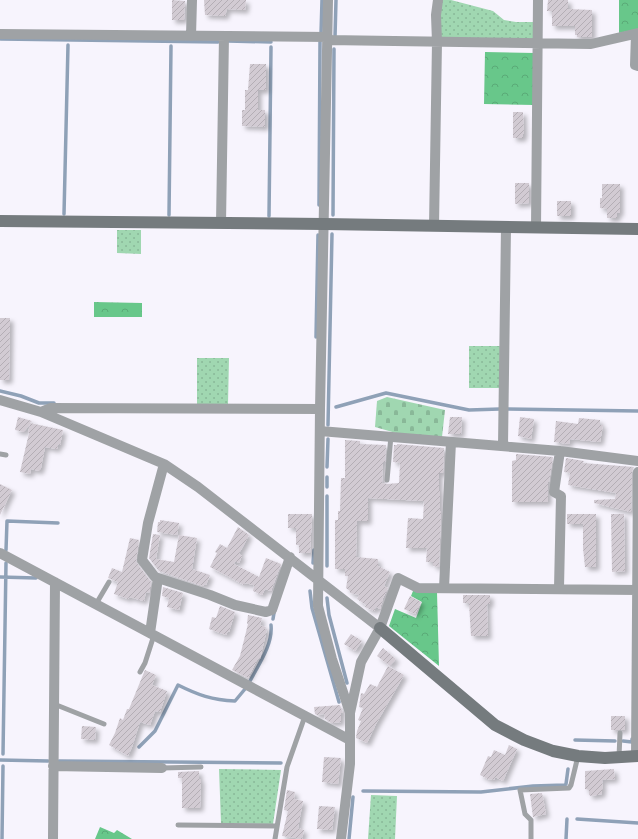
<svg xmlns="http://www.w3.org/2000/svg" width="638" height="839" viewBox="0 0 638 839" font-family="Quicksand,sans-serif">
	<defs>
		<pattern id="grass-dots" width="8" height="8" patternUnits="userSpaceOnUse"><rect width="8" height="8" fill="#a0d7b1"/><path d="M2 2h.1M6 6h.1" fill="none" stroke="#89b898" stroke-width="1.8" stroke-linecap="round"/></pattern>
		<pattern id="forest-crowns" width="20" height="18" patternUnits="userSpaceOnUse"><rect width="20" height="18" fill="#68c78a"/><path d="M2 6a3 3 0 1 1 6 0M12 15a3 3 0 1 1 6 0" fill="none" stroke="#5aaa77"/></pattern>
		<pattern id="cemetery-stones" width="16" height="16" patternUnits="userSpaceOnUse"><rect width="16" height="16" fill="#a0d7b1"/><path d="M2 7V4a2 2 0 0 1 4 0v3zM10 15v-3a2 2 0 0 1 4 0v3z" fill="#89b898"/></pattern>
		<pattern id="building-hatch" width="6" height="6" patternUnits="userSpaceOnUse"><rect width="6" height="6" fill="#d2cbd3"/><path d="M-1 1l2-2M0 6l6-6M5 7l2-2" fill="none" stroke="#b4aeb5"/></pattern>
		<filter id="shadow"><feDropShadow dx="3.5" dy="3.5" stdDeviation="2" flood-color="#0004"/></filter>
	</defs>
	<rect width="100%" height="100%" fill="#f7f4fd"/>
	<!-- grass -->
	<path fill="url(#grass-dots)" d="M440,0H451L493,11L504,20L516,22H535V39L440,38Z
		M117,230H141V254L117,253Z
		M469,346H502V388H469Z
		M197,358H229L228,404H197Z
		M219,769L281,770L273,824L221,823Z
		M371,795L397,796L395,839H368Z"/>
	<!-- forest -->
	<path fill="url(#forest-crowns)" d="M619,0H638V29L619,33Z
		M485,52L535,53L534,105L484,104Z
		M94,302L142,303V317H94Z
		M413,591L437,592L439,666L389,626L395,609L416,618L422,602L411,596Z
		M100,827L114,833L117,830L132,839H95Z"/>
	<!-- cemetery -->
	<path fill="url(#cemetery-stones)" d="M387,397L445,410L442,437L403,435L375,427L377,401Z"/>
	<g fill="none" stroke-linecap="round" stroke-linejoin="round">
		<!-- stream -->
		<path stroke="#8fa1b7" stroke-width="3.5" d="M321,34L322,0
			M335,37L336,0
			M1,39L218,42
			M228,41L271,42
			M319,205L320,42
			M64,214L68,45
			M169,215L171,46
			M333,215L334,49
			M269,216L271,47
			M316,337L318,235
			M0,391L21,396L39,403H54
			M336,407L386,393L469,410L500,409
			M508,409L638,411
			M328,425L332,234
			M327,467L328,439
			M327,487V477
			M6,550L7,521L58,523
			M313,563L314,550
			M327,566V496
			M0,577L36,578
			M310,591L312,608L339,702
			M327,598L329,615L347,683
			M273,619L274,613
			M250,681C259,664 273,644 271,625
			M575,740L615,741
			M623,741L632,742V739
			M139,747L155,731L178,685C198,695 212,700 235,701L245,689
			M3,754L6,563
			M0,760L48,761
			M59,761L281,763
			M363,791L481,792L533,786L565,785L566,784L568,769
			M577,819L638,823
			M2,839L3,766
			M349,839L353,797
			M566,839L567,819"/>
	</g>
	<!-- building -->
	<path fill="url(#building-hatch)" filter="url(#shadow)" d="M172,0L185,1L184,20H172Z
		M204,0H246L245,10L227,9L225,16L205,15Z
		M548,0H568V9L592,10V37H577V35H575V26H552V11H547Z
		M250,64H266V90H258V110H265V127L242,126V110H245V90H248Z
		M513,112H523L524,134H523V138H513Z
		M515,183H529V203L515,204Z
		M602,184H620V213H617V218H607V209L600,208V198H602Z
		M557,201H571V216H557Z
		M0,318H10L9,380H0Z
		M18,417L32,421L30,423L63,430L60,445L58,444L57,449L45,447L41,468L39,471L31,469L30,474L20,472L29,433H28L30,424L24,432L15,430Z
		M450,417H462L461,434H448Z
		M520,417L534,419L531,439L518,436Z
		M579,418L600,420V425H603L600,442L570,439L569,444L554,442L556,421L578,424Z
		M345,440L360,441V444L386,445L385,462H383L382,483L387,484L399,483L400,463L393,462L394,445H397V444L444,448L443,473H439V490H440V511H441L439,567L433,566V562H426L427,548H406L408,518L423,519L424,501L368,498V521H357L356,557L378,559V566L390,572L384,586L388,588L382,600H383L381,605L380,609L376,607L374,611L365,607L366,605L357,599L359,595L350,593V591L346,588L348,576H345V569H335V520H338V511H340L341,478H345Z
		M516,454L553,457L549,482H548V502H512V461L516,460Z
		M566,458L584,461L583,463L634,467L632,472L631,512L594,503V500L615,499L616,493L568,485L570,473L564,472Z
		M0,484L12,490L0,515Z
		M288,514H312L310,553H299V545H296V528H288Z
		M567,514H596V567H585L583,548V524H567Z
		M611,514H624L625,571L612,572Z
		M160,520L179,523L177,535L157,532L158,522H160Z
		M238,527L249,535L239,554L242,556L239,563L235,561L234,564L259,577L266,558L281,564L271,591L265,589L262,595L253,591L254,585L244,583V585L210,567L217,553L215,552L220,544L227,548Z
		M153,534L160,535L156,559L174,562L179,535L197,538L192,569L210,575L206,585L204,584L203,586L159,571L149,558Z
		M130,538L139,540L136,562L151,582L149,593L146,592L144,601L129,597L128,599L114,594L118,582L108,578L112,568L122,572Z
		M163,587L183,593L179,610L167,607L169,598L162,596Z
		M463,595H490V604H487L488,636H471L469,603H463Z
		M410,596L421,602L415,614L404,609Z
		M220,606L235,612L229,632L228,631L226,635L209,629L212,617L216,618Z
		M248,615L262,618L260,625L266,627L265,629H267L260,659L258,658L248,678L232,670L240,656L248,624H247Z
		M351,634L362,641L355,651L344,644Z
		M383,648L396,659L390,666L377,656Z
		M388,666L404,675L376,724L367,743L356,738L357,731L361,721L358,720L363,708L359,707L361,693L364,694L370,684L377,687Z
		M145,670L156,675L152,685L167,691L160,712L155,711L150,725L140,722L132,747L128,756L109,745L115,733L120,718L123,720L127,709H129Z
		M340,705L343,713H341V722L331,723L325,719L324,714L317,715L315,714L314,707Z
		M611,716H625V730H611Z
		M82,726L96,727L95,740L81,739Z
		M509,745L517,749L503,781L495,777L494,780L491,779L490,780L480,775L488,756L491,757L494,750L505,755Z
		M324,757L341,758L338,784L322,782Z
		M614,769L615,779L602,780L603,789L602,790V794L591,796L589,795V790L585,789V771Z
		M199,771V779H201L200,808H182V778H178V772Z
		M287,790L295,792L294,799L303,801L298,828L304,830L302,839L282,836L288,811L284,810Z
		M542,793L546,814L533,817L530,794Z
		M319,806L335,807L332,830L317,829Z"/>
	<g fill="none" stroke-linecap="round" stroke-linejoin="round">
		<!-- lane -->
		<path stroke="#9fa2a5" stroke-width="5" d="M0,454L6,455
			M387,480L391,436
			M96,604L109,582
			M140,672L145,663L154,635
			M54,704L104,724
			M619,757L620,733
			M162,768L201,767
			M178,825L277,826
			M275,839L287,767L305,716
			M531,839V820L525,814L520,790L569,788L571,785L578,756"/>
		<!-- street -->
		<path stroke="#9fa2a5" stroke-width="10" d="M328,0L320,409L318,606L332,659L350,713
			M0,34L328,37
			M636,34L635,65L638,66
			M191,36L192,0
			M328,40L591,44L638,33
			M221,223L224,36
			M434,226L437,42L436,15L438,0
			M536,228L538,0
			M0,400L41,412L164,464L198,487L380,628
			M41,412L51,408L320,409
			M320,431L560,451L638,461
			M503,446L506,227
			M164,464L148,523L142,560L155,577L210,595L235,605L266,612L272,610L290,557
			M0,553L350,740
			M444,588L451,442
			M559,588L561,496L554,492L560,451
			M150,633L158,578
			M636,756L638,472
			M53,766L162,768
			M53,839L55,582
			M341,839L350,764V713L361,662L380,628L398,578L418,588L638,590"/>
		<!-- secondary -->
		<path stroke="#757b7e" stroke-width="12" d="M0,221L324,224L638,229
			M380,628L495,725L524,740L553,751L578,756L605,758L638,756"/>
	</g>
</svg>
